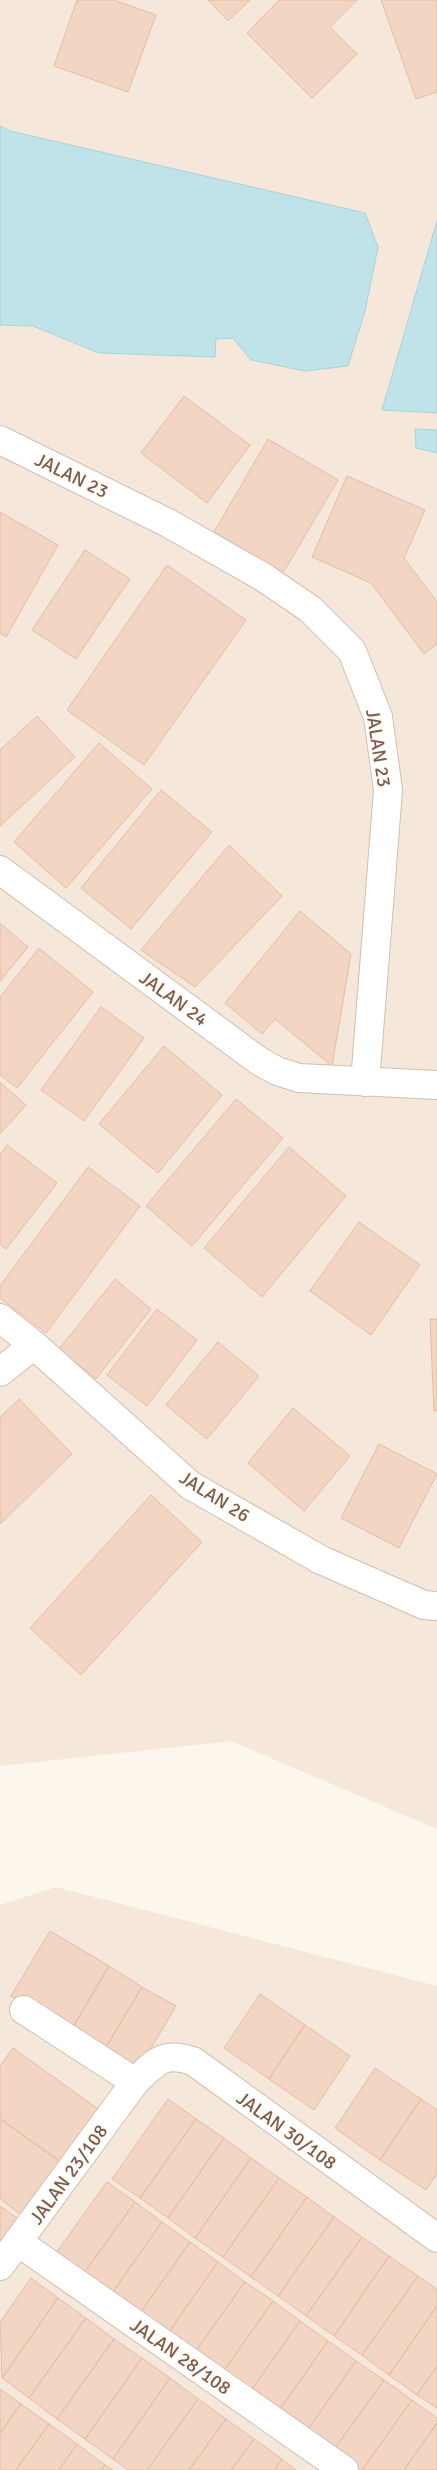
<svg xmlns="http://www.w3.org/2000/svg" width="437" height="2470" viewBox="0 0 437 2470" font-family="Signika,sans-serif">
	<rect width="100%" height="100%" fill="#fdf6ec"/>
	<!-- residential -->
	<path fill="#f5e8da" d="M0,0H437V1829L231,1741L0,1766Z
		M56,1887L437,1986V2470H0V1905Z"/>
	<!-- water -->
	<path fill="#bfe3e8" stroke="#a5d3da" d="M0,126L10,131L365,213L378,247L365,311L348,366L305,371L251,360L233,338L216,339L215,357L99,353L33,326L0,325Z
		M437,221V413L382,410Z
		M415,429L437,430V453L416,448Z"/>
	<!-- building -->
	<path fill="#f3d5c3" stroke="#e6bba3" d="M77,0H114L156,15L128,92L54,66Z
		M208,0H250L228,21Z
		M279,0H357L330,27L357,54L312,98L247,33Z
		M381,0H437V92L416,99Z
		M184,396L250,445L207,503L141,453Z
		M268,439L338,480L283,573L214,532Z
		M347,476L425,510L404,558L437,602V644L424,654L371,583L312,557Z
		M0,512L58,545L6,637L0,633Z
		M85,550L130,579L76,659L32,630Z
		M167,565L246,620L144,765L67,710Z
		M37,716L75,757L0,826V750Z
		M99,743L152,789L66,888L14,842Z
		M161,790L212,832L131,929L81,888Z
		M229,845L282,896L195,987L141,950Z
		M300,911L351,954L332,1066L275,1019L262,1034L225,1003Z
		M0,923L28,947L0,981Z
		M39,948L93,992L17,1088L0,1075V997Z
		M101,1007L144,1038L84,1121L41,1090Z
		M164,1046L222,1095L158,1173L99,1124Z
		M0,1082L26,1105L0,1134Z
		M236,1099L283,1138L192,1246L146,1206Z
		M7,1145L57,1183L6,1249L0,1244V1154Z
		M289,1147L346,1196L262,1297L204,1248Z
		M88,1167L140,1206L46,1333L0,1298V1286Z
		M359,1222L420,1265L371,1335L310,1291Z
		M115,1279L151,1309L96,1379L59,1349Z
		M157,1309L197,1340L147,1406L107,1375Z
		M430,1319H437V1411H434Z
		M218,1342L259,1376L207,1439L166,1405Z
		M19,1399L72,1454L0,1524V1417Z
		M293,1408L350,1456L304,1511L248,1463Z
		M379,1444L437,1474L399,1548L341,1518Z
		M151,1495L202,1542L81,1675L30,1628Z
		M50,1931L109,1966L70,2032L11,1996Z
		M109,1966L142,1987L103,2052L70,2032Z
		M142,1987L176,2006L137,2072L103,2052Z
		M260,1994L305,2025L269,2079L224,2048Z
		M305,2025L350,2056L314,2110L269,2079Z
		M13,2048L98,2109L61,2162L0,2119V2066Z
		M375,2068L421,2099L380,2160L335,2128Z
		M168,2099L196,2119L140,2198L112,2179Z
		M421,2099L437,2110V2174L426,2190L380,2160Z
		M0,2119L61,2162L23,2216L0,2199Z
		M196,2119L224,2138L168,2218L140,2198Z
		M224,2138L251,2158L195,2238L168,2218Z
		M251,2158L279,2178L223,2257L195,2238Z
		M279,2178L307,2197L251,2277L223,2257Z
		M107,2182L135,2202L84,2273L56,2253Z
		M307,2197L334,2217L278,2296L251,2277Z
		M135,2202L162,2222L112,2293L84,2273Z
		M0,2206L20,2220L0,2248Z
		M334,2217L362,2237L306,2316L278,2296Z
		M162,2222L190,2242L140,2313L112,2293Z
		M362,2237L389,2256L334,2336L306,2316Z
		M190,2242L218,2262L168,2333L140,2313Z
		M389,2256L418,2276L362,2355L334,2336Z
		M218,2262L245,2282L195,2352L168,2333Z
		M418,2276L437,2289V2306L389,2375L362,2355Z
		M31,2278L58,2298L2,2378L0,2322Z
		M245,2282L273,2301L223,2372L195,2352Z
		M58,2298L86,2318L29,2398L2,2378Z
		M273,2301L300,2321L250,2392L223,2372Z
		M437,2306V2366L417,2395L389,2375Z
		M86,2318L114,2339L57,2419L29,2398Z
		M300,2321L328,2341L278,2412L250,2392Z
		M114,2339L142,2358L85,2439L57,2419Z
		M328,2341L356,2361L306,2432L278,2412Z
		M142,2358L170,2378L113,2459L85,2439Z
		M356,2361L384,2380L333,2451L306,2432Z
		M437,2366V2408L417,2395Z
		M170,2378L198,2399L147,2470H128L113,2459Z
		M384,2380L412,2400L362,2470H359L333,2451Z
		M0,2389L21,2404L0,2433Z
		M198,2399L226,2419L189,2470H147Z
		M412,2400L437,2418V2423L404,2470H362Z
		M21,2404L49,2424L16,2470H0V2433Z
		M226,2419L254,2439L231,2470H189Z
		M437,2423V2470H404Z
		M49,2424L77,2444L59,2470H16Z
		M254,2439L282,2459L274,2470H231Z
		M77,2444L105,2465L102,2470H59Z
		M282,2459L296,2470H274Z
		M105,2465L113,2470H102Z"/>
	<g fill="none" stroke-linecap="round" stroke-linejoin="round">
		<!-- minor casing -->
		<g stroke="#d1beb0" stroke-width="30">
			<path id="minor" d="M0,440L168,523L263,577L310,609L352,651L378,717L388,790L365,1082
				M0,870L259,1061L277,1071L299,1078L437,1085
				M0,1318L34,1345L190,1485L321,1560L424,1605L437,1606
				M0,1372L34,1345
				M24,2010L135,2082
				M18,2242L344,2470
				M0,2266L135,2082C156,2062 162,2051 193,2061L437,2238"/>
		</g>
		<!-- minor -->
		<use href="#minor" stroke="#fff" stroke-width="28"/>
	</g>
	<g text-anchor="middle" stroke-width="4" stroke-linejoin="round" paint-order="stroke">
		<!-- street labels -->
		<g font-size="19" fill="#7a5c4d" stroke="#fffaf3">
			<text transform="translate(72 475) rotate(26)" y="7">JALAN 23</text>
			<text transform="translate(379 748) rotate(81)" y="7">JALAN 23</text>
			<text transform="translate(174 998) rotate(36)" y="7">JALAN 24</text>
			<text transform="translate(215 1496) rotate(32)" y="7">JALAN 26</text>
			<text transform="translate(287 2130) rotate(36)" y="7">JALAN 30/108</text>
			<text transform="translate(68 2174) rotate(-54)" y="7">JALAN 23/108</text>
			<text transform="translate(181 2356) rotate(35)" y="7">JALAN 28/108</text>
		</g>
	</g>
</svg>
